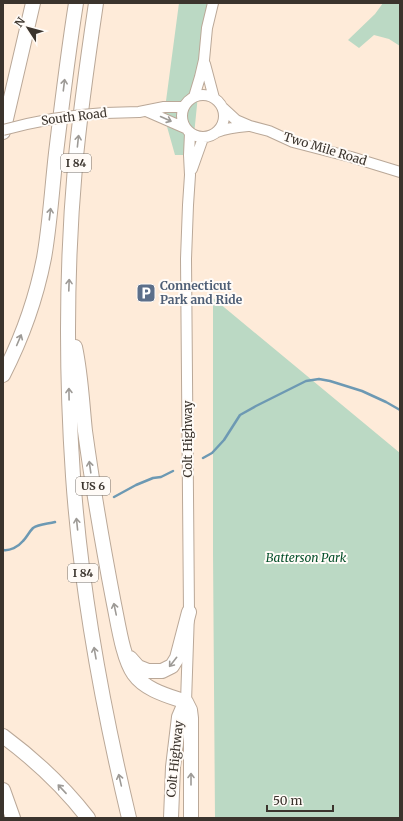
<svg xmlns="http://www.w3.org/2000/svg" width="403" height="821" viewBox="0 0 403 821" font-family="Merriweather,serif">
	<rect width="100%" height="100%" fill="#feebd9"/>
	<!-- green -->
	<path fill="#bbd9c4" d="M179,3H214L199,85L190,175L186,155H175L164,116Z
		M383,3H400V46L389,39L374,35L359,48L348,40L375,14Z
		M213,298L400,453V818H215L213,553Z"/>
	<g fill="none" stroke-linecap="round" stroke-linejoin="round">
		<!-- stream -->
		<path stroke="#6d99b3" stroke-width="2.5" d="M203,458L212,453L224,440L240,415L256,406L306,381L319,379L330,381L362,391L386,402L400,410
			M114,497L136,485L153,478L161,477L173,471
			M3,550C10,551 18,547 23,541C27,537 29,532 33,528C39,524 48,524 55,522"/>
		<!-- secondary casing -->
		<g stroke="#baa898" stroke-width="12">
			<path id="secondary" d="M205,64L214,98
				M182 116a21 21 0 1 1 42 0a21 21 0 1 1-42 0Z
				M194,97L200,77L204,60L207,28L213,3
				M223,108L236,120L250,126L269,131L293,142L351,157L400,172
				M146,111L185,128
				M105,113L139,112L164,107H184
				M217,132C227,128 237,127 248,126
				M192,169L203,138
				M186,702L189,612L186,259L188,205L190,175L189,155L190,133"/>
		</g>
		<!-- highway casing -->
		<g stroke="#baa898" stroke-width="16">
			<path id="highway" d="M96,3C88,57 80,112 75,167C66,270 66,373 73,476C81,592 102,705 129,818
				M3,132L33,3
				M75,347C81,375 82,403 85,431C93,489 103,547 114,604C118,623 123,659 134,674C145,690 169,696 186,702
				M3,375C22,338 36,299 44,258C50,224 52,188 56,153C62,103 68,53 76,3
				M130,658L138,667L148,671H162L172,666L177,658L189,612
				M186,702L190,710L191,718V818
				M3,736C34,759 64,787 88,818
				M3,790L13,818
				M171,818L173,767L179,717L182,710L186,702"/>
		</g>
		<!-- secondary -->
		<use href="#secondary" stroke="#fff" stroke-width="10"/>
		<!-- highway -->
		<use href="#highway" stroke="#fff" stroke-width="14"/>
		<!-- secondary-bridge casing -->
		<g stroke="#baa898" stroke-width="12" stroke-linecap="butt">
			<path id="secondary-bridge" d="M3,130C36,121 70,115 105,113"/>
		</g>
		<!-- secondary-bridge -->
		<use href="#secondary-bridge" stroke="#fff" stroke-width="10"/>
	</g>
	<!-- one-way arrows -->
	<defs><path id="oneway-shaft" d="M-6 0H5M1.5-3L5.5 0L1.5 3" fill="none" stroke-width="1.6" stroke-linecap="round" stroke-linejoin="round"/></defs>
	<g stroke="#9d9a96">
		<use href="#oneway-shaft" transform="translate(64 85) rotate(-83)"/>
		<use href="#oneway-shaft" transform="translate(166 119) rotate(24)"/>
		<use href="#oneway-shaft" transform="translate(78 141) rotate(-84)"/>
		<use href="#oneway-shaft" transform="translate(50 214) rotate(-83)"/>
		<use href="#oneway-shaft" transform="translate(69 285) rotate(-88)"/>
		<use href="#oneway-shaft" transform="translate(19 340) rotate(-67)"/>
		<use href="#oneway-shaft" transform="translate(69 394) rotate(-91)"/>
		<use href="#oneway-shaft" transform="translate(90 467) rotate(-98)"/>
		<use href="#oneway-shaft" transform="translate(77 524) rotate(-96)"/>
		<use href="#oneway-shaft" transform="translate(115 609) rotate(-102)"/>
		<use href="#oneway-shaft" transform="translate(95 653) rotate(-100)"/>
		<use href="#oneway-shaft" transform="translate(173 662) rotate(128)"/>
		<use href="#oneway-shaft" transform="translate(191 779) rotate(-90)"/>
		<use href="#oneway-shaft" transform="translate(120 780) rotate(-103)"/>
		<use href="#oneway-shaft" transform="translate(62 789) rotate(-133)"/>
	</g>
	<!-- icons -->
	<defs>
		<g id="parking-square" transform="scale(1)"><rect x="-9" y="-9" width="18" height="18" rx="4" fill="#5c6f8a" stroke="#fffbf7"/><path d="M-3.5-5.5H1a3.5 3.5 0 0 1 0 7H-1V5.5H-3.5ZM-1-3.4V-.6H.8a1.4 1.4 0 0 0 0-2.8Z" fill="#fff"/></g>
	</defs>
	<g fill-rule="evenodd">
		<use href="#parking-square" x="146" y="293"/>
	</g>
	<g text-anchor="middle" stroke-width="4" stroke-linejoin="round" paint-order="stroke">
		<!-- shield labels -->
		<g fill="#fffbf7" stroke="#76706a" stroke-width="1">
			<rect x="61" y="154" width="30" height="18" rx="3"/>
			<rect x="76" y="477" width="34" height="18" rx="3"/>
			<rect x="68" y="564" width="30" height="18" rx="3"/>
		</g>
		<g font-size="11" font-weight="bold" fill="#3b342d">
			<text x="76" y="167">I 84</text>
			<text x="93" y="490">US 6</text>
			<text x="83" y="577">I 84</text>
		</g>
		<!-- street labels -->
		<g font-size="12" fill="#3b342d" stroke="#fffbf7">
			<text transform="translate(74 117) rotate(-7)" y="4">South Road</text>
			<text transform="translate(325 149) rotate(17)" y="4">Two Mile Road</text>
			<text transform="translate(188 439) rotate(-90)" y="4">Colt Highway</text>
			<text transform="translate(175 759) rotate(-84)" y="4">Colt Highway</text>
		</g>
		<!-- service labels -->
		<g font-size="12" font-weight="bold" fill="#4e5e75" stroke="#fffbf7" text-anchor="start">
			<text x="160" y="290">Connecticut<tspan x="160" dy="14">Park and Ride</tspan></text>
		</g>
		<!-- park labels -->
		<g font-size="12" font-style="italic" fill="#05502b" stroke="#fffbf7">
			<text x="306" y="562">Batterson Park</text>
		</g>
	</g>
	<!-- border -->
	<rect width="403" height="821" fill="none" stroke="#3b342d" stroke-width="8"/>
	<!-- north arrow -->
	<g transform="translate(28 28) rotate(306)" stroke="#fffbf7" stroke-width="3" paint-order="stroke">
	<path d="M0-3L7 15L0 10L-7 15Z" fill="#3b342d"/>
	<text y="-6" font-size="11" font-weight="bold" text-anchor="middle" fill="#3b342d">N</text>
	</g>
	<!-- scale -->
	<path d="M267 805v6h66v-6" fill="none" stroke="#3b342d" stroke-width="2"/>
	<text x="273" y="805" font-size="12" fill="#3b342d" stroke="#fffbf7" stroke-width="3" paint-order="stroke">50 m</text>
</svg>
